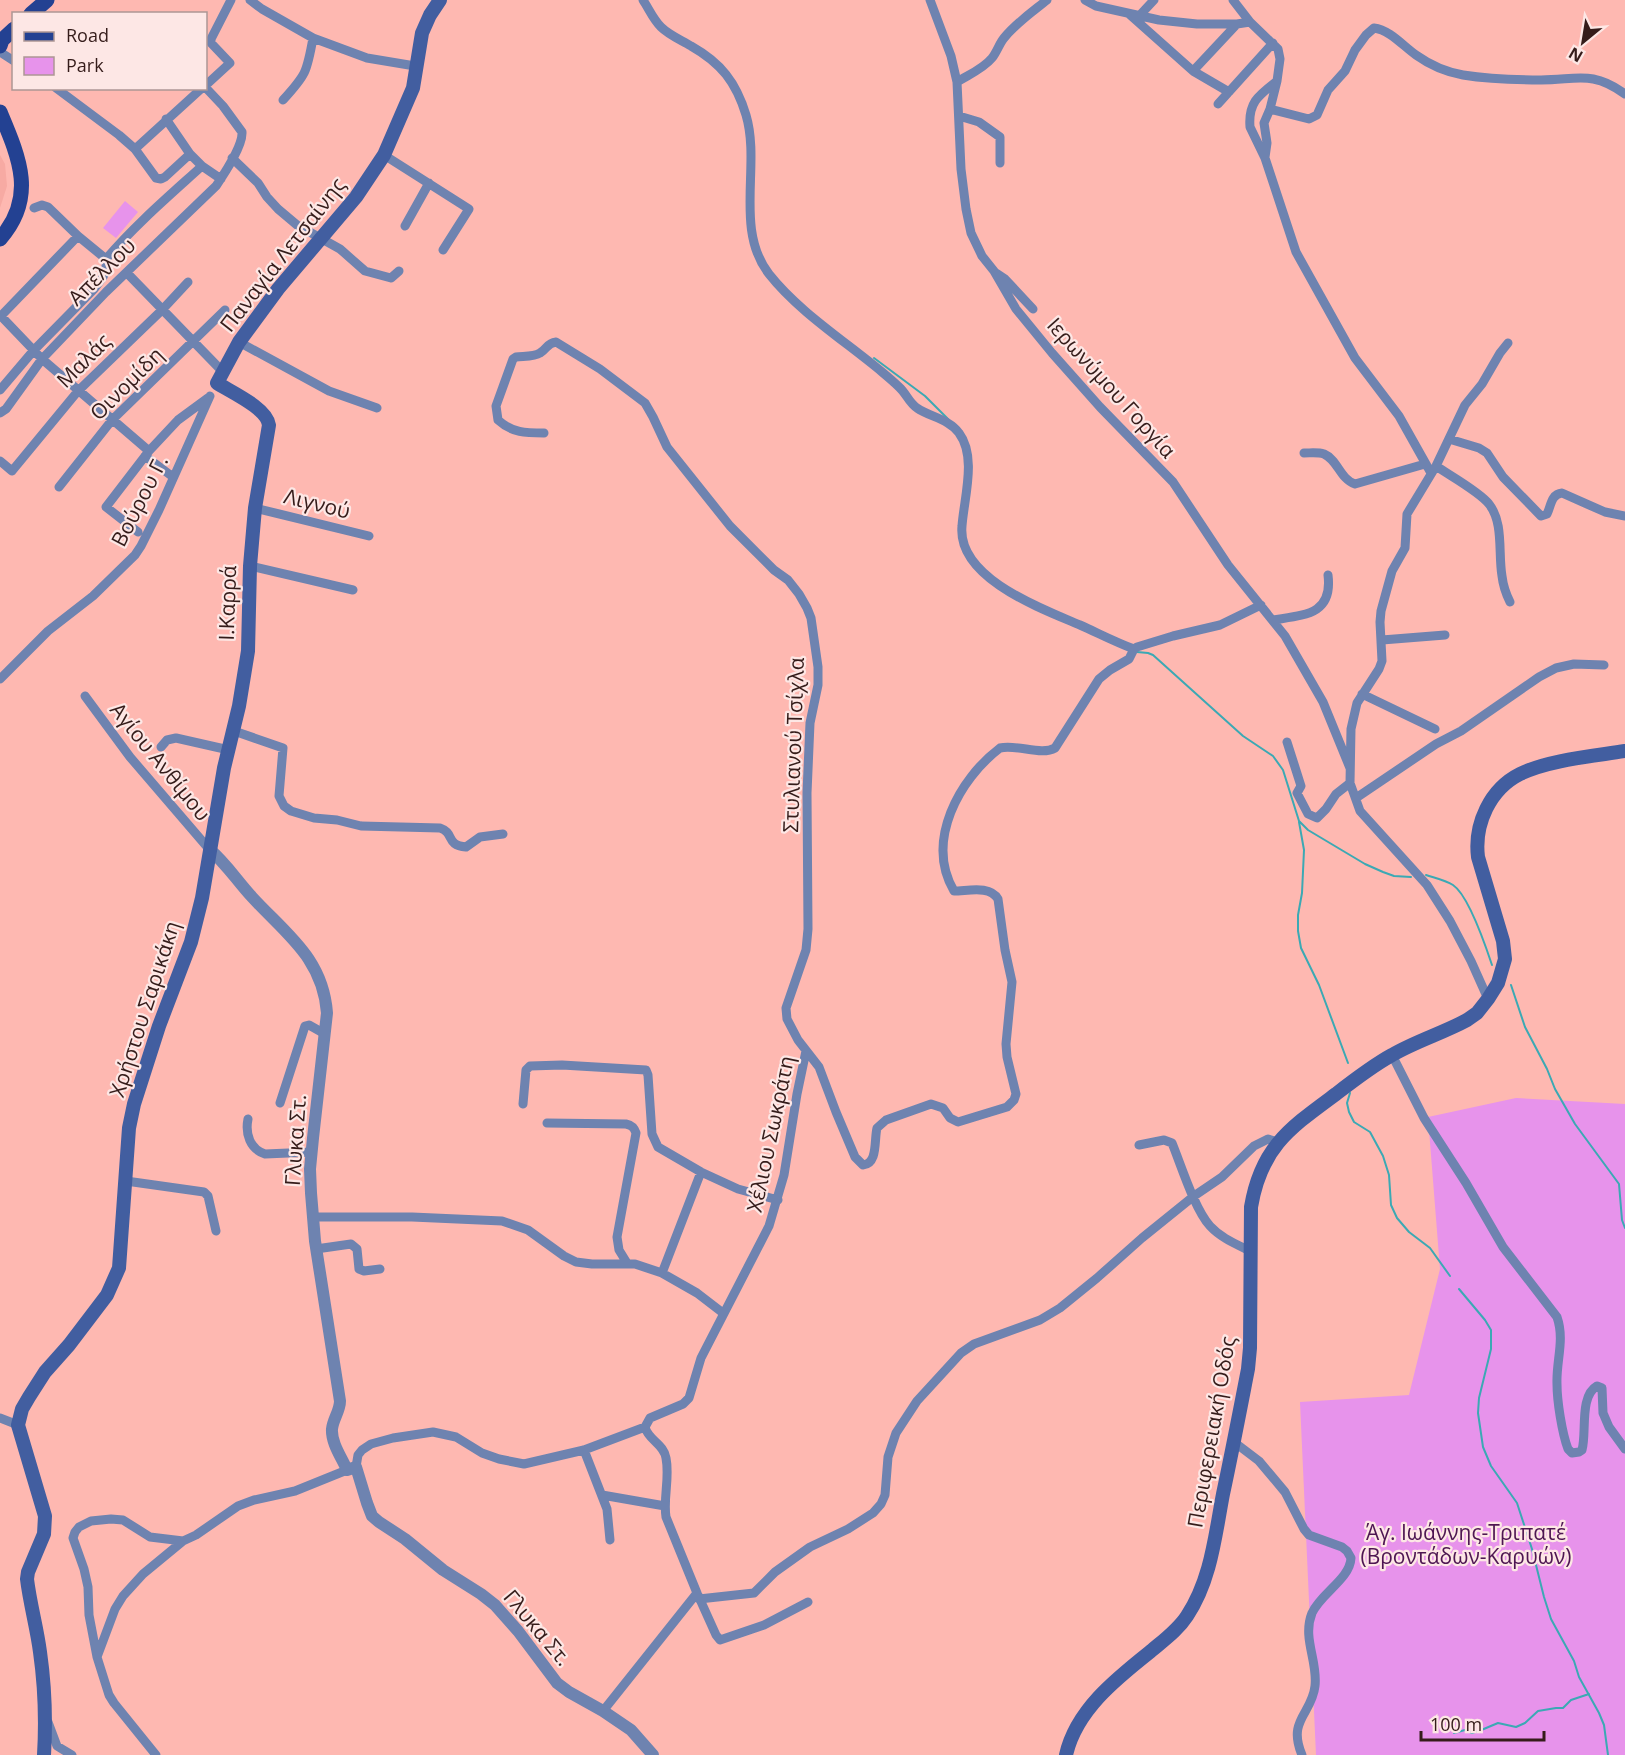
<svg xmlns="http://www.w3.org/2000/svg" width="1625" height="1755" viewBox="0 0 1625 1755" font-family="'Open Sans',sans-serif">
	<rect width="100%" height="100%" fill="#feb8b1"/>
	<!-- built -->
	<path fill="#f7aaa3" d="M0,155L5,164L7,186L0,208Z"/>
	<!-- green -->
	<path fill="#e793eb" d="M125,201L138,212L116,238L103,228Z
		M1516,1098L1625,1104V1755H1316L1300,1402L1409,1395L1440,1269L1428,1117Z"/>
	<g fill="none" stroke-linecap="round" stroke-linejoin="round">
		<!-- stream -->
		<path stroke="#3ba9b4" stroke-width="2" d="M874,358L925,396L949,420
			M1137,652L1148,653L1153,655L1243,736L1273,756L1283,770L1299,821L1308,830L1365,864L1383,872L1394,876L1411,877
			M1299,822L1304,850L1302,893L1298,915V931L1301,948L1319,985L1348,1063
			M1426,875C1435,878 1445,880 1453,885C1468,895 1486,947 1492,965
			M1511,985L1525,1027L1547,1069L1555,1089L1575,1124L1619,1184L1622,1220L1625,1228
			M1350,1093L1347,1103L1349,1112L1354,1122L1370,1132L1383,1156L1389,1175L1391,1205L1397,1218L1409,1232L1430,1248L1450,1276
			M1459,1289L1485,1320L1491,1330V1349L1479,1398L1478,1413L1483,1447L1491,1466L1517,1503L1532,1549L1544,1597L1551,1619L1574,1661L1579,1677L1599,1713L1604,1725L1608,1755
			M1454,1733L1465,1730L1472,1733L1479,1731L1498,1723L1516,1727L1525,1723L1538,1711L1556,1708H1563L1571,1700L1589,1694"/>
		<!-- minor -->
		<path stroke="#6e83b0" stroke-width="9" d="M250,0L262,9L313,38L367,58L415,66
			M643,0C649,9 653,19 661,27C669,35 681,40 691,46C721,63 736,82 746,115C761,165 734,229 769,274C799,312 845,341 882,372C888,377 894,382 899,387C906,393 909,403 917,408C930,417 949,419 959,433C977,457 964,498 962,526C957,578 1042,609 1080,625C1098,633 1115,642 1134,649
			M930,0L951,56L957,82L961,169L966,209L971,233L982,256L994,271L1016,309L1052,353L1100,407L1173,482L1228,565L1285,636L1323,702L1350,768
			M1085,0L1096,6L1159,20L1197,24H1237L1250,22
			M1233,0L1250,22L1278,49L1280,59L1277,81C1259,95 1248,102 1250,127L1265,158L1296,252L1355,358L1399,416L1431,473
			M1129,14L1193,71L1229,92
			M1140,15L1154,0
			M0,52L14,61
			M1193,71L1237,24
			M957,82C968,75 983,69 992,58C997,52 999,44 1004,38C1016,23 1032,12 1047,0
			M206,85L230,63L211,43V39L231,0
			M56,88L119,135L135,149L156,178L161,179L165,177L190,154
			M283,100C306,75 307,72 313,38
			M1218,104L1273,43
			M1270,109L1309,119L1317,115L1328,90L1345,71L1355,50L1366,35L1374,28C1390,30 1403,46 1416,55C1430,65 1446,72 1463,75C1488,79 1515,80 1541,80C1577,80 1592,70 1625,94
			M959,116L979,122L1000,137V163
			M166,119L190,154L202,166L221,179
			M135,149L202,88
			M384,155L469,209L443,250
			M1265,157L1267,143L1264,123L1270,109L1277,81
			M232,158L258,183L267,197L278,209L297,225L340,249L365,271L391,278L399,271
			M34,208L42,205L48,207L78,236L106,259
			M405,226L429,183
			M127,273L223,372
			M996,273L1005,279L1033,309
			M0,315L42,359L149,451
			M1,316L78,236
			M239,342L329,391L377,408
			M0,390L34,350L94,289L103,277L106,270V259C135,225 169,196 202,166
			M0,413L6,409L42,359L106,292L216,186C224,174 243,146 242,132L223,106L206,88
			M544,433C526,433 512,433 498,420L496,406L513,359L516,357C523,356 534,357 540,353C547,349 547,343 556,342L600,369L645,403L653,417L667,447L730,526L774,570L788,580L799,594L807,608L811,618L818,667V685L810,723L807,793L808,929L806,950L786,1008L787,1019L798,1040L819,1067L836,1112L855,1157L863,1165C878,1164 874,1140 877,1128L886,1120L931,1104L943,1108L950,1118L958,1122L1007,1107L1014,1100L1016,1094L1007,1057L1006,1044L1012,982L1005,950L998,899C990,885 968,891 954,891C925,841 959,779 1000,748C1018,744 1041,756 1055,748L1099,679L1110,670L1129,659L1134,649L1137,647L1173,636L1220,625L1261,605
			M1449,439L1479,448L1487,453L1503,477L1541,516L1547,514C1551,506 1551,494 1562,493L1605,512L1625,516
			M1304,453C1311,453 1318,452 1324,454C1338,460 1340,479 1355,484L1425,464
			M145,456L173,477
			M0,461L12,471L78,391L162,310L188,282
			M1436,466C1449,475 1480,492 1489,504C1504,523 1498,553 1502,576C1503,585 1506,594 1510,602
			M59,487L112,420L225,310
			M255,508L369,536
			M138,532L106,507L149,451L178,420L208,398
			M250,566L353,590
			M1273,620C1304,615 1333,615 1328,575
			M1382,640L1445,635
			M0,679L48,631L93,596L135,555L141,546L159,510L210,396
			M1362,694L1435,729
			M85,696L130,757L209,849
			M234,731L283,748L279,796L284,806L291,811L314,818L337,820L361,826L440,828C455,833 445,845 466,847L480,837L503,834
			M1287,742L1301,786L1297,793L1308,814L1317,818L1326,809L1336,794L1350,783
			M161,747L167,740L176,738L229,750
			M1356,798L1436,744L1461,731L1539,677L1556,668L1574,664L1604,665
			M1488,999L1471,961L1450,921L1427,885L1360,811L1350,783L1351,729L1357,703L1379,669L1382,661L1380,622L1381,611L1392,571L1405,548L1407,514L1436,466L1465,405L1482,384L1500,353L1508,343
			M1392,1055L1424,1118L1466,1183L1503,1247L1557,1317C1565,1340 1556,1361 1557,1384C1557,1401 1562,1433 1568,1449L1572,1453L1579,1452L1582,1450C1587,1433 1579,1396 1597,1386L1602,1388L1603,1413L1609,1427L1625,1449
			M280,1103L305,1026L309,1025L325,1034
			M523,1104L526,1070L530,1066L562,1065L646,1070L648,1075L652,1134L658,1147L701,1172L738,1189L778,1200
			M248,1119C245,1134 250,1149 265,1154L312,1152
			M547,1123L626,1124C631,1125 634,1127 636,1133L617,1237L619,1250L627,1263
			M1139,1145L1164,1140L1172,1143C1181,1165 1195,1210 1210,1226C1221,1238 1236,1244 1250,1251
			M126,1181L204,1192L208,1196L216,1231
			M314,1217H412L502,1221L528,1230L564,1256L576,1262L592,1264H635L662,1273L697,1293L723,1313
			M316,1249L351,1244L357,1249L359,1269L364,1271L380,1269
			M662,1273L701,1172
			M0,1418L18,1425
			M1234,1442L1259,1461L1285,1492L1304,1529L1309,1535L1342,1547L1347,1551L1351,1558C1350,1579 1321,1593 1312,1613C1302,1638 1318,1661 1315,1686C1312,1714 1287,1720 1302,1755
			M584,1450L607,1509L610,1540
			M356,1467L358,1455L362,1450L371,1444L393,1438L433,1432L456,1437L482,1453L499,1459L524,1464L584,1450L645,1427
			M602,1495L665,1506
			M698,1595L716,1635L720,1640L764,1625L808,1602
			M699,1599L754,1593L775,1572L810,1547L848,1529L873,1513L881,1504L885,1495L888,1457L896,1433L917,1401L961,1353L974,1344L1040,1320L1060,1308L1097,1278L1142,1238L1194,1196L1222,1177L1254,1146L1268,1139L1278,1142
			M97,1657L89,1615L88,1587L84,1569L73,1538L75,1532L79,1527L91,1521L111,1519L123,1520L150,1537L183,1541
			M603,1711L697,1593L666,1517C663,1498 670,1478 666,1458C664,1444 648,1440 645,1427L650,1418L683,1404L689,1398L701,1358L769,1226L784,1175L797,1094L806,1051
			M48,1722L57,1746L72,1755
			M156,1755L114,1703L109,1695L97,1657L115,1609L123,1596L143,1574L183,1541L196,1535L238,1506L254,1500L295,1491L347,1470"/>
		<!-- tertiary -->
		<path stroke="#6e83b0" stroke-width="12" d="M209,849C226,863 237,881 252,897C286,934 323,958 327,1013L313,1138L310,1169L311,1193L315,1241L340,1401C340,1411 333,1419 332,1429C331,1443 342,1458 347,1470L356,1467L367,1503L372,1516L379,1522L405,1539L443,1570L481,1594L495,1605L518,1631L557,1683L569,1692L603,1711L631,1730L653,1755"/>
		<!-- secondary -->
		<path stroke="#425ea0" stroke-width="14" d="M44,1755C46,1721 45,1687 40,1652C37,1628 30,1604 27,1579L28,1572L44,1534L45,1516L18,1425L22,1409L29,1397L45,1372L69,1345L107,1295L119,1268L129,1128L134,1104L159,1026L191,942L202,898L224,768L239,706L248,651L250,566L255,508L269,425C267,408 231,392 217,383L239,342L278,289L356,197L384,155L413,88L422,33L430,15L440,0
			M1066,1755C1076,1710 1117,1678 1151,1651C1164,1640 1178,1630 1187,1616C1211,1580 1215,1536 1223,1494C1232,1452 1240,1410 1248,1369L1250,1348L1251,1207C1261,1147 1290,1128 1336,1094C1354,1080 1372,1066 1392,1055C1416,1041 1443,1033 1467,1020L1477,1013L1488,999L1498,983L1505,959L1503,941L1478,857C1474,824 1490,789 1520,774C1548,760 1594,756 1625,751"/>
		<!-- primary -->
		<path stroke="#234192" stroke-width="15" d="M31,14L47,0
			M0,46L2,40L14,29
			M0,112C19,157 37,197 0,239"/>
	</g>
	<g text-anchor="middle" stroke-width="4.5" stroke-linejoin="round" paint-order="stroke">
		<!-- street labels -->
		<g font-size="21" fill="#351c1a" stroke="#fde7e5">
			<text transform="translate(283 255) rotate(-52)" y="7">Παναγία Λετσαίνης</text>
			<text transform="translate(102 272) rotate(-45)" y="7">Απέλλου</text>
			<text transform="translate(84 361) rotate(-45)" y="7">Μαλάς</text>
			<text transform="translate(127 384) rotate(-45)" y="7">Οινομίδη</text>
			<text transform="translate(1111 388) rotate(48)" y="7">Ιερωνύμου Γοργία</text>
			<text transform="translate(140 501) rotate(-63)" y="7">Βούρου Γ.</text>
			<text transform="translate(317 504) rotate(14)" y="7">Λιγνού</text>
			<text transform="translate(228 603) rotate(-88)" y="7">Ι.Καρρά</text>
			<text transform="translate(794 745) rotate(-88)" y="7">Στυλιανού Τσίχλα</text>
			<text transform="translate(160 762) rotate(51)" y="7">Αγίου Ανθίμου</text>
			<text transform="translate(145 1009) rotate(-72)" y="7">Χρήστου Σαρικάκη</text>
			<text transform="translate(771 1134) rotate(-78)" y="7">Χέλιου Σωκράτη</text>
			<text transform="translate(296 1140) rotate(-86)" y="7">Γλυκα Στ.</text>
			<text transform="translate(1212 1432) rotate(-80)" y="7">Περιφερειακή Οδός</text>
			<text transform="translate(537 1628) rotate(50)" y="7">Γλυκα Στ.</text>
		</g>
		<!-- park labels -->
		<g font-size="21" fill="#4e1652" stroke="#fde7e5">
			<text x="1466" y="1540">Άγ. Ιωάννης-Τριπατέ<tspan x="1466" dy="24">(Βροντάδων-Καρυών)</tspan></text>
		</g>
	</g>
	<!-- legend -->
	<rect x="12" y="12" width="195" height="78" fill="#fde7e5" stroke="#ad9694" stroke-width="1.5"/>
	<rect x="24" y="32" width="30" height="9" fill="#234192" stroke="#ad9694" stroke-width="1.5"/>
	<text x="66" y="42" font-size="18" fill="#351c1a">Road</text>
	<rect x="24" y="57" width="30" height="18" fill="#e793eb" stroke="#ad9694" stroke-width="1.5"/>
	<text x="66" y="72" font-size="18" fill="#351c1a">Park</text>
	<!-- north arrow -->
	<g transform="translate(1583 42) rotate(210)" stroke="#fde7e5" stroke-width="4.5" paint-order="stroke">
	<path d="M0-4.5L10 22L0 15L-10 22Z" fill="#351c1a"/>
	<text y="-9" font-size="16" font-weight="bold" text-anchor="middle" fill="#351c1a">N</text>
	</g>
	<!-- scale -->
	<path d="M1421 1731v9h123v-9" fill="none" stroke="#351c1a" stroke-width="3"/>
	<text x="1430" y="1731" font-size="18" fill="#351c1a" stroke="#fde7e5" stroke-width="4.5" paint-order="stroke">100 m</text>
</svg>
